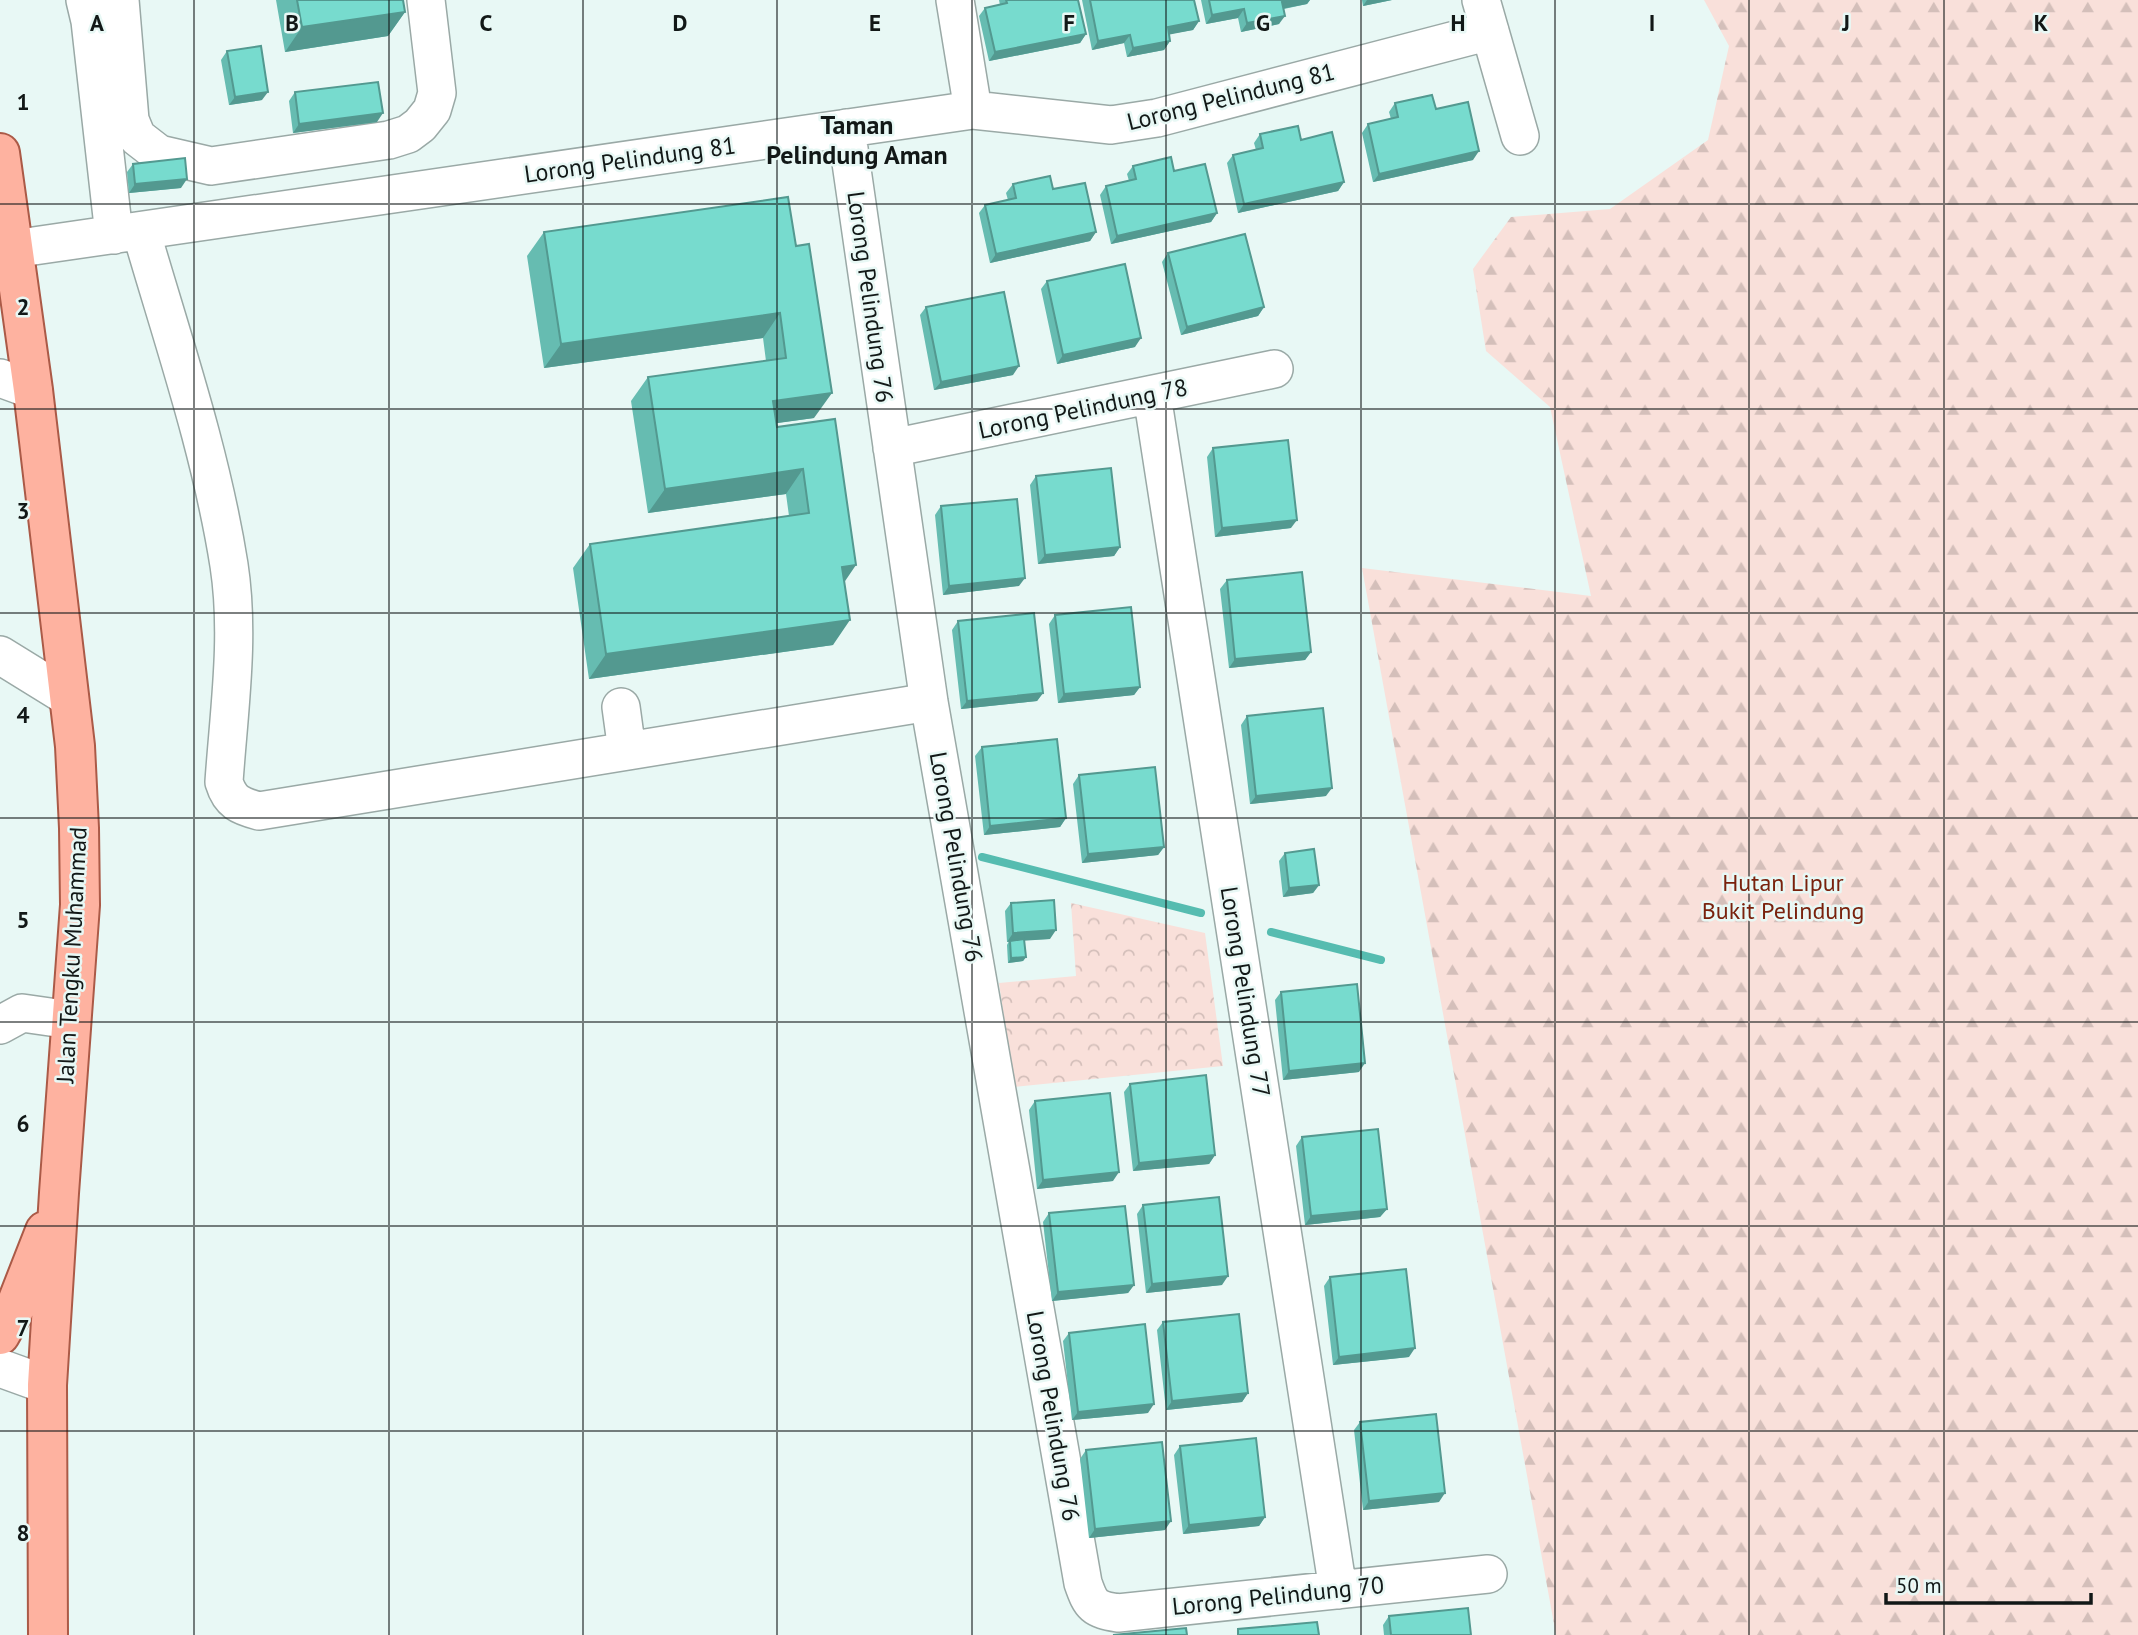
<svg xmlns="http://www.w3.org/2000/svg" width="2138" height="1635" viewBox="0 0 2138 1635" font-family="'PT Sans',sans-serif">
	<defs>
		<pattern id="forest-firs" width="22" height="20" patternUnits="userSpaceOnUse" patternTransform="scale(1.75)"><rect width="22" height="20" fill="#f9e0da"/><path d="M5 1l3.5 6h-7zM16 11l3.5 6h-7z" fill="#d4bfba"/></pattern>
		<pattern id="park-crowns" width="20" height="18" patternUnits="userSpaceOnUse" patternTransform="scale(1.75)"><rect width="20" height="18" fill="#f9e0da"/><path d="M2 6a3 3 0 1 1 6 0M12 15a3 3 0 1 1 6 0" fill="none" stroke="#d4bfba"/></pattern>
	</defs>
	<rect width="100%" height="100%" fill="#e8f8f5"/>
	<!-- forest -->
	<path fill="url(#forest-firs)" d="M1704,0H2138V1635H1556L1362,568L1591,596L1550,407L1486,351L1473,269L1511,217L1610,209L1708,140L1729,46Z"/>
	<!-- park -->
	<path fill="url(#park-crowns)" d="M1071,903L1205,933L1223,1066L1014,1087L999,983L1076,976Z"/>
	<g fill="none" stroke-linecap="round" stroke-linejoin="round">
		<!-- stream -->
		<path stroke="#56bcb0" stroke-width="8" d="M982,857L1201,913
			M1271,932L1381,960"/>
		<!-- minor casing -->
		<g stroke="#9aa9a6" stroke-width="40">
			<path id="minor" d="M85,0L90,21L114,235
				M120,0L130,120L137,137L159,154L211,166L389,140L408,134L420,125L432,110L437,93L426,0
				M955,0L973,110
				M1481,0L1520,136
				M846,128L929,702L1083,1583C1091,1606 1094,1609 1118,1613L1488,1574
				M141,231C173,341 211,451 229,565C240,636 229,710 224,782C230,802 240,806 259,811L929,702
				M13,249L973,110L1111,125L1157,118L1490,31
				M0,378L33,390
				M1152,395L1338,1590
				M892,448L1274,369
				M0,655L68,697
				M621,707L627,751
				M0,1025L22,1013L71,1020
				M0,1368L47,1385"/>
		</g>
		<!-- major casing -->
		<g stroke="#ab5a47" stroke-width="42">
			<path id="major" d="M0,153L33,390L75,746L79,828L80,905L59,1193L47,1385L48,1635
				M0,1335L14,1310L45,1231"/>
		</g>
		<!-- minor -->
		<use href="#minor" stroke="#fff" stroke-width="37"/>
		<!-- major -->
		<use href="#major" stroke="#feb2a0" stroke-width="38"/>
	</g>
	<!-- wall -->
	<path fill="#66bcb1" d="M276,0H403L405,12L388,36L285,52Z
		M999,0H1078L1086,34L1080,43L989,61L979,16L985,8L1000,5Z
		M1082,0H1194L1199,21L1193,30L1169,34L1170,41L1164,50L1127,57L1124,43L1092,50Z
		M1201,0H1310L1307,4L1284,9L1279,24L1241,32L1238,18L1206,24Z
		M1362,0H1392L1363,6Z
		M227,51L262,100L229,105L221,60Z
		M295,92L377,122L293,133L289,101Z
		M1395,103L1436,109L1473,160L1373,182L1362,133L1368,124L1391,119L1389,112Z
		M1260,134L1344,182L1338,191L1238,213L1227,163L1233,155L1256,150L1254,143Z
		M133,164L181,188L129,193L127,172Z
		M1133,166L1174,171L1217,213L1211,222L1111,244L1100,195L1106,186L1129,181L1127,174Z
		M1013,184L1096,232L1090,241L990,263L979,213L985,205L1008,200L1006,193Z
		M788,197L814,418L776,423L777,427L835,419L844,582L833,645L589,679L573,568L590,544L789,516L786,494L648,513L631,401L648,377L766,361L763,338L544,368L527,256L544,232Z
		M1168,253L1264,307L1258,316L1181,335L1162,262Z
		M1047,281L1135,347L1057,364L1041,289Z
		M926,307L1013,375L934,390L920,315Z
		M1213,448L1291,528L1215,537L1207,457Z
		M1036,476L1120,547L1114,556L1038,564L1030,485Z
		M941,506L1019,586L943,595L935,515Z
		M1227,580L1311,652L1305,660L1229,668L1220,589Z
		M1055,615L1140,687L1134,695L1058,703L1049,624Z
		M958,621L1043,693L1037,701L961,709L952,630Z
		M1247,716L1326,796L1250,804L1241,725Z
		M982,747L1066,818L1060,827L984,835L975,756Z
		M1079,775L1164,847L1158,855L1082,863L1073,784Z
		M1285,853L1319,885L1313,893L1283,897L1279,861Z
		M1011,903L1050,939L1024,940L1026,957L1023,961L1008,963L1007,945L1009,941L1007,942L1005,911Z
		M1281,992L1359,1072L1283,1080L1275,1000Z
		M1130,1084L1215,1155L1209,1164L1133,1171L1124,1092Z
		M1035,1101L1113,1181L1037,1189L1029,1110Z
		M1302,1137L1387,1209L1380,1217L1305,1225L1296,1146Z
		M1143,1205L1222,1285L1146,1293L1137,1214Z
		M1049,1213L1134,1285L1128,1293L1052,1301L1043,1222Z
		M1330,1277L1409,1357L1333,1365L1324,1286Z
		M1163,1322L1248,1393L1242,1402L1166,1410L1157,1330Z
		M1069,1333L1148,1413L1072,1420L1063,1341Z
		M1360,1422L1439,1502L1363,1510L1354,1430Z
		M1180,1446L1265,1517L1259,1526L1183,1534L1174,1455Z
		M1086,1450L1165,1530L1089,1538L1080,1459Z
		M1389,1616L1471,1635H1384L1383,1625Z"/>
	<!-- shaded-wall -->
	<path fill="#539990" d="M1290,0H1310L1307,4L1276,10L1282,2Z
		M1367,0H1392L1363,6Z
		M1244,9L1238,18L1206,24L1212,15Z
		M405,12L388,36L285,52L302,27Z
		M1285,16L1279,24L1241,32L1247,23Z
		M1199,21L1193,30L1162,36L1168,27Z
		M1086,34L1080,43L989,61L995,52Z
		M1130,35L1124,43L1092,50L1098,41Z
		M1170,41L1164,50L1127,57L1133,48Z
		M268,92L262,100L229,105L235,97Z
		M383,113L377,122L293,133L299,124Z
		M1479,151L1473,160L1373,182L1379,174Z
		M187,179L181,188L129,193L135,184Z
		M1344,182L1338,191L1238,213L1244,204Z
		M1217,213L1211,222L1111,244L1117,236Z
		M1096,232L1090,241L990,263L996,254Z
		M1264,307L1258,316L1181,335L1187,327Z
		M780,313L763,338L544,368L561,344Z
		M1141,338L1135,347L1057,364L1063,355Z
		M1019,366L1013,375L934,390L941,382Z
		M832,393L814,418L756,426L773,401Z
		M803,469L786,494L648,513L665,489Z
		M1297,520L1291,528L1215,537L1222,528Z
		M1120,547L1114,556L1038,564L1045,555Z
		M856,565L839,590L842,567Z
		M1025,578L1019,586L943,595L949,586Z
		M850,620L833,645L589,679L606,654Z
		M1311,652L1305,660L1229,668L1235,659Z
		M1140,687L1134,695L1058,703L1064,694Z
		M1043,693L1037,701L961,709L967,701Z
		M1332,788L1326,796L1250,804L1256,796Z
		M1066,818L1060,827L984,835L990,826Z
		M1164,847L1158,855L1082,863L1088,854Z
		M1319,885L1313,893L1283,897L1289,888Z
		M1056,930L1050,939L1007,942L1013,933Z
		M1026,957L1023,961L1008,963L1011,958Z
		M1365,1063L1359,1072L1283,1080L1289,1071Z
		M1215,1155L1209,1164L1133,1171L1139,1163Z
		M1119,1172L1113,1181L1037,1189L1043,1180Z
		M1387,1209L1380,1217L1305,1225L1311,1216Z
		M1228,1276L1222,1285L1146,1293L1152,1284Z
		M1134,1285L1128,1293L1052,1301L1058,1292Z
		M1415,1348L1409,1357L1333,1365L1339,1357Z
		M1248,1393L1242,1402L1166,1410L1172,1401Z
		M1154,1404L1148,1413L1072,1420L1078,1412Z
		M1445,1493L1439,1502L1363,1510L1369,1501Z
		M1265,1517L1259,1526L1183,1534L1189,1525Z
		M1171,1521L1165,1530L1089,1538L1095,1529Z"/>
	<!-- building -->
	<path fill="#77dbce" stroke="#539990" stroke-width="2" d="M297,0H403L405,12L302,27Z
		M1006,0H1078L1086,34L995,52L985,8L1007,3Z
		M1090,0H1194L1199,21L1168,27L1170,41L1133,48L1130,35L1098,41Z
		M1209,0H1290L1282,2L1285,16L1247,23L1244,9L1212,15Z
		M261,46L268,92L235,97L227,51Z
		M378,82L383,113L299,124L295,92Z
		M1432,95L1436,109L1468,102L1479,151L1379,174L1368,124L1398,117L1395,103Z
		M1298,126L1301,140L1332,132L1344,182L1244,204L1233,155L1263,148L1260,134Z
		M1171,157L1174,171L1205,164L1217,213L1117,236L1106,186L1136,179L1133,166Z
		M185,158L187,179L135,184L133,164Z
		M1050,176L1053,189L1085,183L1096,232L996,254L985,205L1016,198L1013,184Z
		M788,197L796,246L809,244L832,393L773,401L777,427L835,419L856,565L842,567L850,620L606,654L590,544L809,513L803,469L665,489L648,377L786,358L780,313L561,344L544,232Z
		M1245,234L1264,307L1187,327L1168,253Z
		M1125,264L1141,338L1063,355L1047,281Z
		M1004,292L1019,366L941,382L926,307Z
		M1288,440L1297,520L1222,528L1213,448Z
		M1111,468L1120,547L1045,555L1036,476Z
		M1017,499L1025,578L949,586L941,506Z
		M1302,572L1311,652L1235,659L1227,580Z
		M1131,607L1140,687L1064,694L1055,615Z
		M1034,613L1043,693L967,701L958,621Z
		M1323,708L1332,788L1256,796L1247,716Z
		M1057,739L1066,818L990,826L982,747Z
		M1155,767L1164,847L1088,854L1079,775Z
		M1314,849L1319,885L1289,888L1285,853Z
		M1054,900L1056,930L1013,933L1011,903Z
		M1024,939L1026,957L1011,958L1010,941Z
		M1357,984L1365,1063L1289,1071L1281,992Z
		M1206,1075L1215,1155L1139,1163L1130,1084Z
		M1110,1093L1119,1172L1043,1180L1035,1101Z
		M1378,1129L1387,1209L1311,1216L1302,1137Z
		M1219,1197L1228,1276L1152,1284L1143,1205Z
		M1125,1206L1134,1285L1058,1292L1049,1213Z
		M1406,1269L1415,1348L1339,1357L1330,1277Z
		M1239,1314L1248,1393L1172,1401L1163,1322Z
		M1145,1324L1154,1404L1078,1412L1069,1333Z
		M1436,1414L1445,1493L1369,1501L1360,1422Z
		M1256,1438L1265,1517L1189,1525L1180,1446Z
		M1162,1442L1171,1521L1095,1529L1086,1450Z
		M1468,1608L1471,1635H1391L1389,1616Z
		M1317,1622L1319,1635H1238V1629Z
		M1186,1628L1187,1635H1113Z"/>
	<!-- grid -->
	<path fill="none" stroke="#121817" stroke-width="2" stroke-opacity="0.55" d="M194,0V1635M389,0V1635M583,0V1635M777,0V1635M972,0V1635M1166,0V1635M1361,0V1635M1555,0V1635M1749,0V1635M1944,0V1635M0,204H2138M0,409H2138M0,613H2138M0,818H2138M0,1022H2138M0,1226H2138M0,1431H2138"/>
	<g text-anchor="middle" stroke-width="5" stroke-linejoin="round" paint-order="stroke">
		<!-- street labels -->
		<g font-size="24" fill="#121817" stroke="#e8f8f5">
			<text transform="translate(1231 97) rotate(-14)" y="8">Lorong Pelindung 81</text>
			<text transform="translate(630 160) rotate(-8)" y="8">Lorong Pelindung 81</text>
			<text transform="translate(870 297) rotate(82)" y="8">Lorong Pelindung 76</text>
			<text transform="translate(1083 409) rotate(-12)" y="8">Lorong Pelindung 78</text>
			<text transform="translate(956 857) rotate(80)" y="8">Lorong Pelindung 76</text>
			<text transform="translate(72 955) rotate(-87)" y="8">Jalan Tengku Muhammad</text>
			<text transform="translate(1245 992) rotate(81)" y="8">Lorong Pelindung 77</text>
			<text transform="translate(1053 1416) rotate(80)" y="8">Lorong Pelindung 76</text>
			<text transform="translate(1278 1596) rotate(-6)" y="8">Lorong Pelindung 70</text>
		</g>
		<!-- park labels -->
		<g font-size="24" fill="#79210c" stroke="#e8f8f5">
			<text x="1783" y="891">Hutan Lipur<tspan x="1783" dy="28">Bukit Pelindung</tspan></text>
		</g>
		<!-- neighbourhood labels -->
		<g font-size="26" font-weight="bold" fill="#121817" stroke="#e8f8f5">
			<text x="857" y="134">Taman<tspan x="857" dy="30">Pelindung Aman</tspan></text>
		</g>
	</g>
	<g font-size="23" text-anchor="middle" font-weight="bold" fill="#121817" stroke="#e8f8f5" stroke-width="5" stroke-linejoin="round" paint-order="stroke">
		<text x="97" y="31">A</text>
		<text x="292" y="31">B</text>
		<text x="486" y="31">C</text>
		<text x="680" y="31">D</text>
		<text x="875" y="31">E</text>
		<text x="1069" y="31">F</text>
		<text x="1263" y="31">G</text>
		<text x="1458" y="31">H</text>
		<text x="1652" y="31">I</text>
		<text x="1846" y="31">J</text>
		<text x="2041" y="31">K</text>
		<text x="23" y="110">1</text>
		<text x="23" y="315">2</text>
		<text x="23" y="519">3</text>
		<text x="23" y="723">4</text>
		<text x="23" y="928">5</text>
		<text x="23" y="1132">6</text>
		<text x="23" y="1336">7</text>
		<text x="23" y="1541">8</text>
	</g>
	<!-- scale -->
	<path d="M1886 1593v10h205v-10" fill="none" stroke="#121817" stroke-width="3.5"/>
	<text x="1896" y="1593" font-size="21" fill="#121817" stroke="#e8f8f5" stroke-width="5" paint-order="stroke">50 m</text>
</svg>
